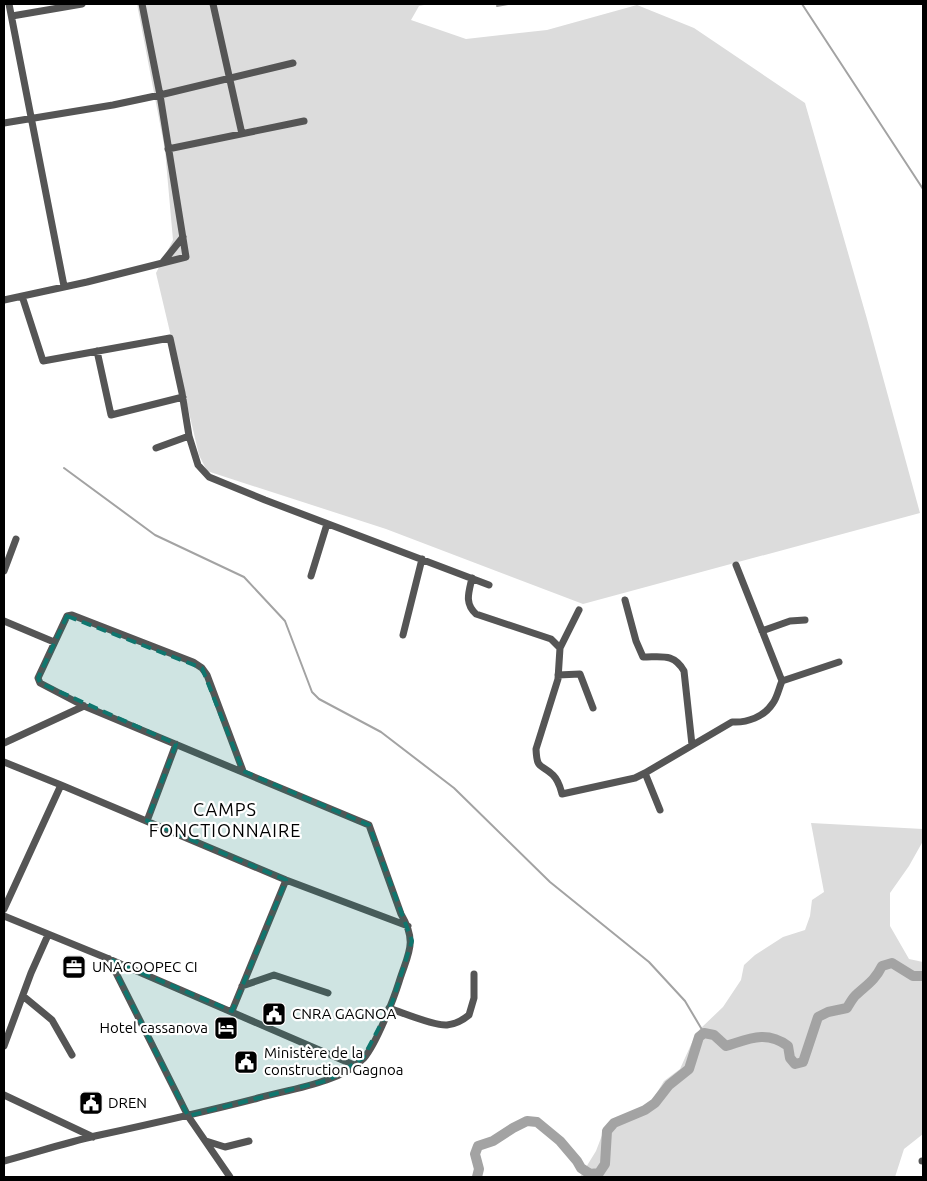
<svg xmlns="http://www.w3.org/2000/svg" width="927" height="1181" viewBox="0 0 927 1181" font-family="Ubuntu,sans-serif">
	<rect width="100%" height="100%" fill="#fff"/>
	<!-- green -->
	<path fill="#dcdcdc" d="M137,4H429L419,6L411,20L466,39L547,30L637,5L694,28L805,103L867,319L920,513L583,604L386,529L207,471L199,455L156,273L173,240L165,150Z
		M811,823L923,829V841L909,866L890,893V926L909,959L923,962V1134L904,1149L895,1177H580L596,1151L604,1130L611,1120L646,1106L653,1099L664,1081L680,1069L694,1038L700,1029L723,1007L741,980L744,965L755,955L783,937L805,930L810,916L812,900L824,892Z"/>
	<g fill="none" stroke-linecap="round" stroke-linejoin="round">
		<!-- stream -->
		<path stroke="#a3a3a3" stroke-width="2" d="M802,4L923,189
			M497,6L508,4
			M64,468L155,535L244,577L285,621L312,692L319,699L381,732L454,788L550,882L649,962L685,1001L704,1033"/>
		<!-- river -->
		<path stroke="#a3a3a3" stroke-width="10" d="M477,1177L479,1169L475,1154L478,1146L493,1141L513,1128L527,1121L537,1122L560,1141L577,1161L581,1168L590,1174L599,1173L605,1164L607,1131L614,1123L645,1110L655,1103L669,1085L689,1069L699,1037L704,1033L714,1035L726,1046C749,1039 766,1030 788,1046L790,1058L795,1064L803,1062L818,1017L828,1012L847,1008C850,1003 853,997 857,994C868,984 875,980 882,966L892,963L913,976H923"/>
		<!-- minor -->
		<path stroke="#555" stroke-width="7" d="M9,4L64,286
			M213,4L242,134
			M12,16L82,4
			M4,123L113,105L160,95L293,63
			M168,149L304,121
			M163,262L183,237
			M22,296L43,361L170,338L182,393L189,436L198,465L209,477L265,500L489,585
			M4,300L87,282L186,257L160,95L142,4
			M97,351L111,415L183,397
			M156,448L189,436
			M4,571L16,539
			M311,576L327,524
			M472,578C469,592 464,603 476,614L551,639L560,648
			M625,600L636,641L643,657C662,657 674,653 684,671L692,745
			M579,610L560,648L558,679L536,749C537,770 540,763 553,775C559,781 560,787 562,794L635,778L645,773
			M4,621L54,642
			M762,631L790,621L805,620
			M403,635L422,559
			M558,675L580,674L593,708
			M782,681L839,662
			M4,743L84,706
			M4,762L61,785L286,880L408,926
			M660,810L645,773L732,722C747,723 764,717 773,703C777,698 779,688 782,681L736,565
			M147,821L176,744
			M4,909L61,785
			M4,916L109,959L354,1065
			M109,959L188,1116L230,1177
			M242,986L274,975L328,993
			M23,996L52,1020L72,1055
			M389,1008C403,1013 434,1026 447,1025C456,1024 463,1020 469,1015L474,998V974
			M232,1011L286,880
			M4,1046L31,973L48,935
			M4,1095L93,1137
			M206,1141L225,1147L249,1141
			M4,1161C34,1153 65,1143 95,1136C150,1124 204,1112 258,1098C291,1089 340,1083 364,1058C376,1044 393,1001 399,982C408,953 418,943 401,914L369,825L84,706L40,683L38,678L67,616L72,615L193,662L202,668L207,675L243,771
			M922,1161H923"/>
	</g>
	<!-- marked area -->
	<path fill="#0f766e" fill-opacity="0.2" stroke="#0f766e" stroke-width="4" stroke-dasharray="10 6" stroke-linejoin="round" d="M67,616L202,668L243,771L369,825L412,941L392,1003L363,1058L329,1080L188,1116L109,959L232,1011L286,880L147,821L176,744L40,683L38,678Z"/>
	<!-- icons -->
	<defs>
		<g id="office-square" transform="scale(1.25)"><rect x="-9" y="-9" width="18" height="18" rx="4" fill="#000" stroke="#fff"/><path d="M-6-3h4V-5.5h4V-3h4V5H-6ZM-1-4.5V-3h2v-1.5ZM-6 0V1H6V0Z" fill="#fff"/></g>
		<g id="civic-square" transform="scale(1.25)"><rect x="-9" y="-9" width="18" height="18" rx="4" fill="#000" stroke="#fff"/><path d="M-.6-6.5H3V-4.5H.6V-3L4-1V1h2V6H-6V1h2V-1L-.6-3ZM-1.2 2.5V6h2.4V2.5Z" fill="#fff"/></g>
		<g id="hotel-square" transform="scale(1.25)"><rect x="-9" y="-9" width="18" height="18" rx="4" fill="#000" stroke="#fff"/><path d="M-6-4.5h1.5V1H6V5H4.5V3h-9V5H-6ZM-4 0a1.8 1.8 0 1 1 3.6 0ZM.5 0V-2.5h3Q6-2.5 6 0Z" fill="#fff"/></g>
	</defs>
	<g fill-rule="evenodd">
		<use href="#office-square" x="74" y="967"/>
		<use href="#civic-square" x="274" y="1014"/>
		<use href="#hotel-square" x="226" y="1028"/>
		<use href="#civic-square" x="246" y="1062"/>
		<use href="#civic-square" x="91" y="1103"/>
	</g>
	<g text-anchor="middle" stroke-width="4.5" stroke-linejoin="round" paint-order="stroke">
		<!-- poi labels -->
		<g font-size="15" fill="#000" stroke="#fff" text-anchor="start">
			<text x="92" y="972">UNACOOPEC CI</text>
			<text x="292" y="1019">CNRA GAGNOA</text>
			<text x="208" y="1033" text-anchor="end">Hotel cassanova</text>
			<text x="264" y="1058">Ministère de la<tspan x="264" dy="17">construction Gagnoa</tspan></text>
			<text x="108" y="1108">DREN</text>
		</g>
		<!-- quarter labels -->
		<g font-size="18" letter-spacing="1" fill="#000" stroke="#fff">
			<text x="225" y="816">CAMPS<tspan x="225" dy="21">FONCTIONNAIRE</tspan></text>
		</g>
	</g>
	<!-- border -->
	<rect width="927" height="1181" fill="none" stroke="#000000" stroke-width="10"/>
</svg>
